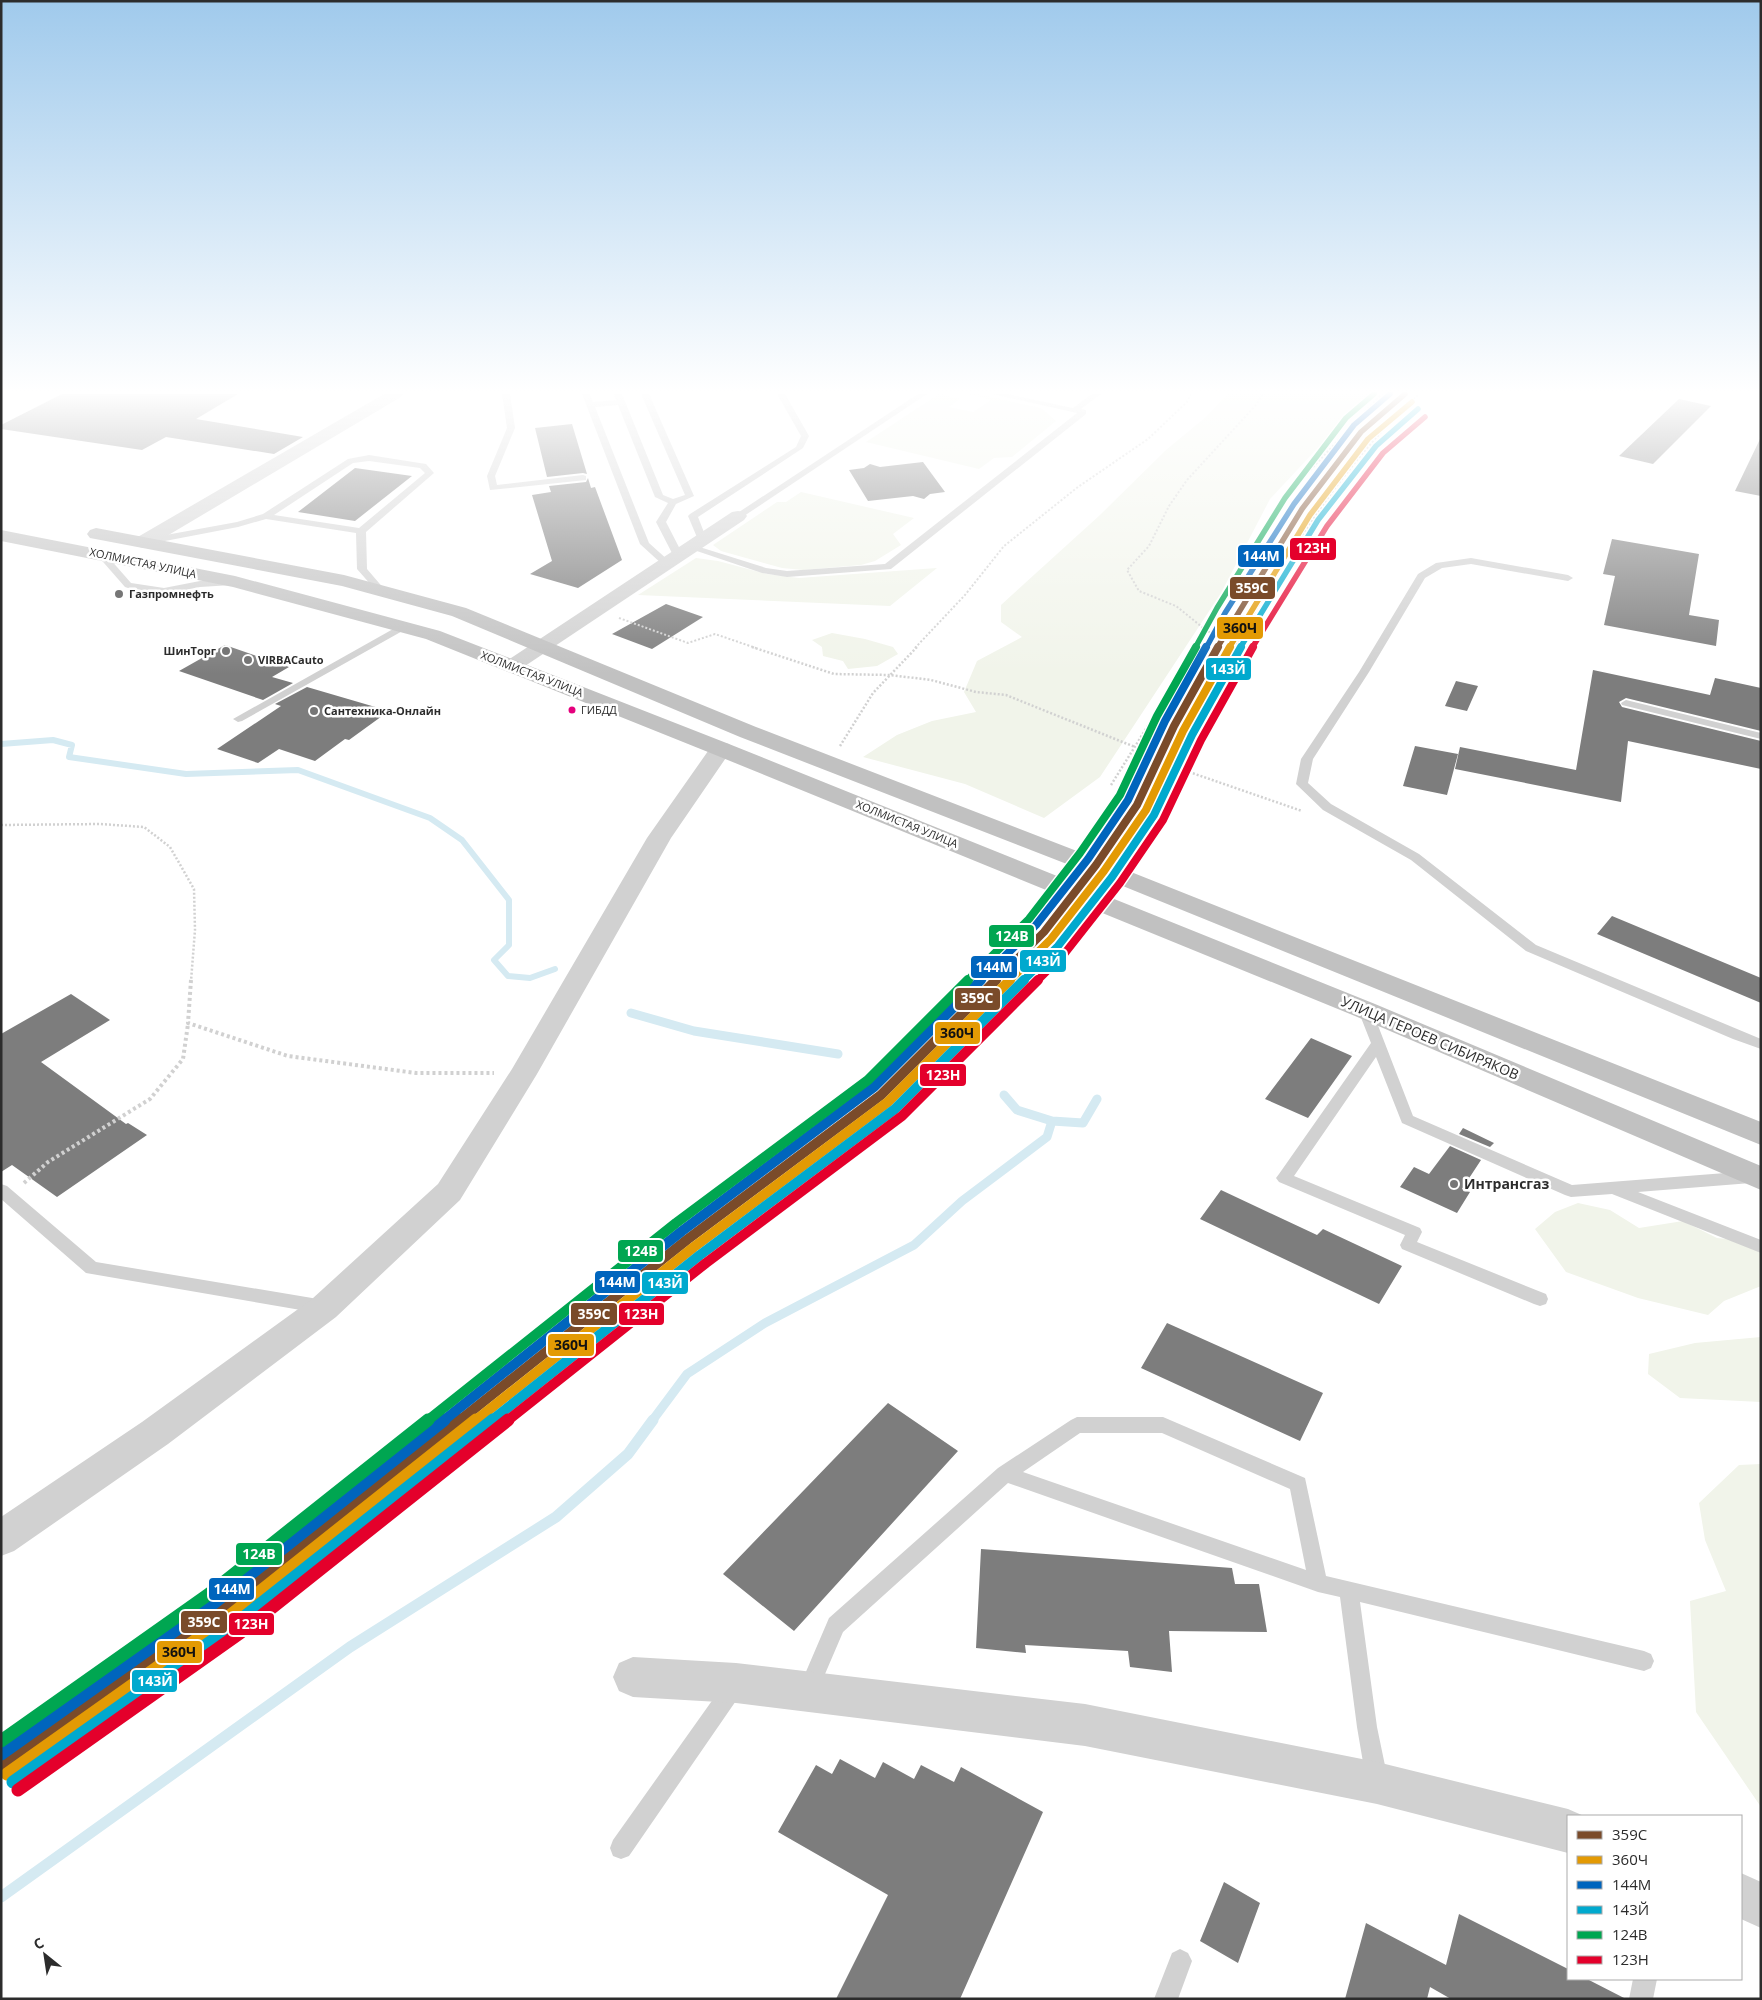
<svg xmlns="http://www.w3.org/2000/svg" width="1762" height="2000" viewBox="0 0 1762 2000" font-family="'Open Sans',sans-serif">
	<rect width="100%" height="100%" fill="#fff"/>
	<!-- green -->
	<path fill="#f1f4ea" d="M939,394L960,399L949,407L973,412L991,400L968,394H978L1041,408L1056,421L1012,457L994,458L979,469L866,442Z
		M1227,394H1368L1270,499L1221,593L1100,777L1044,818L965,784L863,757L897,735L932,721L976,712L964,692L977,661L1022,637L1001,622V605L1100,515L1166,450L1206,417Z
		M801,492L914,518L893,534L901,545L875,561L861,565L803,570L782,568L721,551L713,545L777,502H786Z
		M696,558L718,561L767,574L799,578L937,568L890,606L638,595Z
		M832,633L865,639L893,647L898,654L877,666L848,669L843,661L823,656L822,647L812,640Z
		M1578,1203L1610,1210L1639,1228L1683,1221L1717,1238L1738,1240L1761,1251V1286L1724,1301L1708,1315L1638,1298L1566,1272L1535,1229L1555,1212Z
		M1761,1337V1402L1680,1398L1648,1374L1649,1354L1695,1343Z
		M1761,1464V1807L1696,1712L1690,1601L1726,1591L1705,1540L1699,1503L1739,1465Z"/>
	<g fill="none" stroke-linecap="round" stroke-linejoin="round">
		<!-- stream-far2 -->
		<path stroke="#d5eaf2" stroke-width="6" d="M1,744L53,740L72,745L69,757L186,774L298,770L430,818L462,840L509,900V945L494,960L508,976L530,978L555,969"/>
		<!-- stream-far1 -->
		<path stroke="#d5eaf2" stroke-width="9" d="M631,1013L694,1031L838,1054
			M1004,1095L1017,1110L1052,1121L1083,1123L1097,1099
			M652,1421L687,1374L765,1323L914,1245L962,1201L1047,1137L1052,1121"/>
		<!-- stream -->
		<path stroke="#d5eaf2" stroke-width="11" d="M1,1897L350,1647L556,1517L628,1454L653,1420"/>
	</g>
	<!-- building -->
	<path fill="#7d7d7d" d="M62,394H238L196,419L303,437L274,454L166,437L142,450L1,429V425Z
		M1679,399L1711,406L1653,464L1619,456Z
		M572,424L587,474L583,473L547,477L535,428Z
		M1761,437V496L1735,491Z
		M923,462L945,492L930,494L924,499L913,496L868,501L849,470L864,468L870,464L880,467Z
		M355,468L412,476L355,521L298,512Z
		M588,478L591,488L595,487L622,560L578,588L530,574L552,561L532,495L551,492L549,486L586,482Z
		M1612,539L1699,554L1689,615L1719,620L1716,646L1604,625L1615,576L1603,574Z
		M666,604L703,617L652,649L612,634Z
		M225,645L289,667L272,677L293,683L263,700L179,671Z
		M1593,670L1710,695L1715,678L1761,688V731L1626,698L1619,702L1622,707L1761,741V769L1628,741L1621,802L1455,769L1460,747L1576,770Z
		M1456,681L1478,686L1467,711L1445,706Z
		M307,687L389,711L349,740L345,739L315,761L279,749L258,763L217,749L281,706L275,704Z
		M1415,746L1458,754L1447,795L1403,786Z
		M1612,916L1761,978V1003L1597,934Z
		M71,994L110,1020L41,1062L126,1124L128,1123L147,1135L57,1197L12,1165L1,1172V1034Z
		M1311,1038L1352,1056L1308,1118L1265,1099Z
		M1463,1128L1494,1143L1490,1147L1459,1134Z
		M1450,1146L1481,1160L1462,1189L1470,1192L1457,1213L1400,1187L1414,1167L1429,1174Z
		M1221,1190L1317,1235L1323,1229L1402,1266L1379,1304L1200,1219Z
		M1167,1323L1323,1393L1300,1441L1141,1368Z
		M888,1403L958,1451L794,1631L723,1574Z
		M981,1549L1232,1568L1235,1584H1259L1267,1632L1169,1631L1172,1672L1130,1667L1128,1651L1025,1645L1026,1653L976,1648Z
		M840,1759L875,1778L883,1762L914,1779L921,1765L954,1782L961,1767L1043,1812L960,1999H836L888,1895L778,1832L816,1765L832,1774Z
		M1224,1882L1260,1903L1238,1963L1200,1941Z
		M1459,1914L1568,1969V1979H1587L1626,1999H1451L1430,1987L1427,1999H1345L1366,1923L1446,1965Z"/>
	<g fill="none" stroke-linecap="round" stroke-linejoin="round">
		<!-- path-far2 -->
		<path stroke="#d1d1d1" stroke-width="2" stroke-dasharray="2 2" stroke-linecap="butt" d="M619,618L688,643L715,634L756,648
			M1236,642L1207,631L1176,606L1139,591L1127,570L1149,546L1169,506L1187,480L1256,405L1263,394
			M915,648L965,595L1004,546L1078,487L1148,439L1187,402L1191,394
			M1197,648L1282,500L1382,394
			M1234,648C1285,557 1342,465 1419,394"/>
		<!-- path-far1 -->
		<path stroke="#d1d1d1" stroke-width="2.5" stroke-dasharray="2 2" stroke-linecap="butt" d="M752,647L834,674L890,675L931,680L976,692L1006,695L1135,747
			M1234,647L1169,765L1302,811
			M840,746L873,693L917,647
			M1111,785L1197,647
			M1,825L100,824L144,827L170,847L194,889L195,930L191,981"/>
		<!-- path -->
		<path stroke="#d1d1d1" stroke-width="4" stroke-dasharray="3 3" stroke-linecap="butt" d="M191,980L188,1023L288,1056L416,1073H494
			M24,1183L48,1162L150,1099L183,1059L188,1024"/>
		<!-- service -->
		<path fill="#d1d1d1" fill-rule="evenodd" d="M502,394H510L515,428L495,476L497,485L583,475L586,476V480L490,490L487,476L507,428Z
			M582,394H590L593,402L616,400L614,394H622L663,495L673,499L685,495L641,394H649L694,496L676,504L666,522L683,555L678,558L673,555L656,522L668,503L655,497L618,405L595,407L649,543L669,561V565H663L640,544Z
			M777,394H785L809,436L803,448L698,517L707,540L702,543L699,542L688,516L690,514L796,447L801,436Z
			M918,394H927L741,518L738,519L733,516Z
			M992,394H1007L1073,408L1092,394H1101L1081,409L1086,410V414L891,569L787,577L762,573L685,547L690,544L766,568L787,571L885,564L1077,413Z
			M369,455L426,464L434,473L366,532L367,569L385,590V594H379L357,569L356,533L266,519L238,527L144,545L139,542L144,539L237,522L263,514L348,459ZM369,461L420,468L425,473L359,528L274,515L353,463Z
			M100,550L103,551L131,583L164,588L200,581L232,579L237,582L232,585L200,587L164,594L128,588L125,587L97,555V551Z
			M1471,558L1568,575L1573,578L1568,581L1471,564L1442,568L1425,578L1369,672L1313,759L1308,783L1331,804L1419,854L1536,945L1761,1039V1049L1733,1039L1526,951L1411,860L1323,810L1296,784L1301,759L1359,672L1418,574L1436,563Z
			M402,624L406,625V629L242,721L238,722L233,719Z
			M1626,700L1761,733V739L1622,705L1621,703Z
			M1365,1005L1370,1007L1372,1010L1413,1116L1572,1185L1751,1171L1756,1173L1759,1177L1756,1181L1751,1183L1638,1192L1761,1240V1253L1612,1194L1571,1197L1565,1195L1402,1123L1376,1057L1294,1176L1420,1228L1422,1232L1417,1242L1546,1294L1548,1299L1546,1304L1540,1306L1534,1304L1402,1249L1400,1245L1405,1235L1279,1182L1276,1178L1279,1174L1371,1043L1358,1010L1360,1007Z
			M1,1184L7,1186L96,1262L324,1300L330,1302L332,1307L330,1312L324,1314L86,1273L1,1199Z
			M1077,1417H1163L1305,1478L1326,1576L1644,1651L1651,1654L1654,1661L1651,1668L1644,1671L1360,1602L1377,1727L1388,1780L1385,1788L1377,1791L1369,1788L1366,1780L1357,1727L1340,1597L1318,1592L1008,1483L843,1632L816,1695L809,1698L802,1695L799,1688L829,1618L998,1468L1071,1420ZM1080,1433H1162L1290,1489L1306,1570L1023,1472Z
			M733,1678L740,1681L743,1688L740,1695L629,1856L621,1859L613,1856L610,1848L613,1840L726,1681Z
			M1180,1949L1188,1953L1192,1961L1178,1999H1154L1172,1953Z
			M1633,1979H1657L1653,1999H1629Z"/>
		<!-- minor -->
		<path fill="#d1d1d1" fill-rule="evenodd" d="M384,394H403L401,397L150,546L143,548L136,546L134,542L136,538Z
			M738,511L744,512L747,516L744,520L519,670L512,672L505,670L502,666L505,662L732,512Z
			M721,742L729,744L732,749L671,838L537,1074L460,1200L336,1317L168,1444L14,1551L1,1556V1517L142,1422L312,1299L438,1184L512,1069L647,838L713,744Z
			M633,1657L736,1663L1085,1704L1377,1762L1568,1809L1584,1816H1568V1853L1377,1804L1085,1746L736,1703L633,1697L619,1691L613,1677L619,1663Z
			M1741,1873L1761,1882V1928L1741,1919Z"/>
		<!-- trunk -->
		<path fill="#c1c1c1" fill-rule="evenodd" d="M96,528L344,575L466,608L756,727L1126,870L1761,1122V1145L1108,880L740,737L452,616L342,586L90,538L87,534L90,530Z
			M1,530L235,576L440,631L729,744L1375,1004L1761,1166V1190L1355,1016L713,754L426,639L233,587L1,541Z"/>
		<!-- rail-1-far3 casing -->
		<g stroke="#fff" stroke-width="8">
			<path id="rail-1-far3" d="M1217,648L1302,509L1361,432L1405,394"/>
		</g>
		<!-- rail-1-far2 casing -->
		<g stroke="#fff" stroke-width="11">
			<path id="rail-1-far2" d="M995,981L1044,932L1096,865L1137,805L1174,726L1218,647"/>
		</g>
		<!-- rail-1-far1 casing -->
		<g stroke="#fff" stroke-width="14">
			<path id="rail-1-far1" d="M459,1421L688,1239L881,1095L996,980"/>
		</g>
		<!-- rail-1 casing -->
		<g stroke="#fff" stroke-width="17">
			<path id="rail-1" d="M1,1766L221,1610L460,1420"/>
		</g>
		<!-- rail-2-far3 casing -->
		<g stroke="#fff" stroke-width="8">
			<path id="rail-2-far3" d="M1229,648L1310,515L1368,439L1412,402"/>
		</g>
		<!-- rail-2-far2 casing -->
		<g stroke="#fff" stroke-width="11">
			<path id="rail-2-far2" d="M1009,981L1051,939L1104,871L1146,810L1183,731L1230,647"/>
		</g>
		<!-- rail-2-far1 casing -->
		<g stroke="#fff" stroke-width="14">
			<path id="rail-2-far1" d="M475,1421L694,1247L888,1102L1010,980"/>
		</g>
		<!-- rail-2 casing -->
		<g stroke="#fff" stroke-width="17">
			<path id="rail-2" d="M7,1774L227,1618L476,1420"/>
		</g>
		<!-- rail-3-far3 casing -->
		<g stroke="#fff" stroke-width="8">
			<path id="rail-3-far3" d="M1206,648L1225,613L1294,504L1354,425L1390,394"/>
		</g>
		<!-- rail-3-far2 casing -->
		<g stroke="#fff" stroke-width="11">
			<path id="rail-3-far2" d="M980,981L1036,925L1088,859L1128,800L1165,721L1206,647"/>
		</g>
		<!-- rail-3-far1 casing -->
		<g stroke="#fff" stroke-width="14">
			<path id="rail-3-far1" d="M443,1421L682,1231L874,1087L981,980"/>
		</g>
		<!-- rail-3 casing -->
		<g stroke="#fff" stroke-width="17">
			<path id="rail-3" d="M1,1754L215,1602L444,1420"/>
		</g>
		<!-- rail-4-far3 casing -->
		<g stroke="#fff" stroke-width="8">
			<path id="rail-4-far3" d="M1240,648L1318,520L1376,446L1418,409"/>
		</g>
		<!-- rail-4-far2 casing -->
		<g stroke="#fff" stroke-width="11">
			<path id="rail-4-far2" d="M1023,981L1058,946L1112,877L1154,815L1192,735L1241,647"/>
		</g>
		<!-- rail-4-far1 casing -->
		<g stroke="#fff" stroke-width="14">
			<path id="rail-4-far1" d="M491,1421L700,1255L895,1109L1024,980"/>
		</g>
		<!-- rail-4 casing -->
		<g stroke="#fff" stroke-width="17">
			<path id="rail-4" d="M13,1782L233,1626L493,1420"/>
		</g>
		<!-- rail-5-far3 casing -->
		<g stroke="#fff" stroke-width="8">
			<path id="rail-5-far3" d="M1195,648L1217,608L1285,498L1346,418L1374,394"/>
		</g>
		<!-- rail-5-far2 casing -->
		<g stroke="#fff" stroke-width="11">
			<path id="rail-5-far2" d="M967,981L1029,919L1080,853L1120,795L1157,716L1196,647"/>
		</g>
		<!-- rail-5-far1 casing -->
		<g stroke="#fff" stroke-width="14">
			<path id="rail-5-far1" d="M427,1421L676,1223L868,1080L968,980"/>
		</g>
		<!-- rail-5 casing -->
		<g stroke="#fff" stroke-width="17">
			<path id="rail-5" d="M1,1741L209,1594L428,1420"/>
		</g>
		<!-- rail-6-far3 casing -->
		<g stroke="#fff" stroke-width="8">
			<path id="rail-6-far3" d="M1252,648L1327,526L1383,453L1425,417"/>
		</g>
		<!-- rail-6-far2 casing -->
		<g stroke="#fff" stroke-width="11">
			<path id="rail-6-far2" d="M1037,981L1065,953L1120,883L1163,820L1201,740L1253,647"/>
		</g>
		<!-- rail-6-far1 casing -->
		<g stroke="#fff" stroke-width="14">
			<path id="rail-6-far1" d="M507,1421L706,1263L902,1116L1038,980"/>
		</g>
		<!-- rail-6 casing -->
		<g stroke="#fff" stroke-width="17">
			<path id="rail-6" d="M18,1790L240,1633L508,1420"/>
		</g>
		<!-- rail-1-far3 -->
		<use href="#rail-1-far3" stroke="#7a4b2a" stroke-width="5.5"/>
		<!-- rail-1-far2 -->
		<use href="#rail-1-far2" stroke="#7a4b2a" stroke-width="8"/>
		<!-- rail-1-far1 -->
		<use href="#rail-1-far1" stroke="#7a4b2a" stroke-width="10"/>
		<!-- rail-1 -->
		<use href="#rail-1" stroke="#7a4b2a" stroke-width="13"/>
		<!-- rail-2-far3 -->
		<use href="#rail-2-far3" stroke="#e39a04" stroke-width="5.5"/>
		<!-- rail-2-far2 -->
		<use href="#rail-2-far2" stroke="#e39a04" stroke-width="8"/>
		<!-- rail-2-far1 -->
		<use href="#rail-2-far1" stroke="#e39a04" stroke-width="10"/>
		<!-- rail-2 -->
		<use href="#rail-2" stroke="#e39a04" stroke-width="13"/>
		<!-- rail-3-far3 -->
		<use href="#rail-3-far3" stroke="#0065bd" stroke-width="5.5"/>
		<!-- rail-3-far2 -->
		<use href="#rail-3-far2" stroke="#0065bd" stroke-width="8"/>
		<!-- rail-3-far1 -->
		<use href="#rail-3-far1" stroke="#0065bd" stroke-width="10"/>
		<!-- rail-3 -->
		<use href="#rail-3" stroke="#0065bd" stroke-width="13"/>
		<!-- rail-4-far3 -->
		<use href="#rail-4-far3" stroke="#00a9ce" stroke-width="5.5"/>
		<!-- rail-4-far2 -->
		<use href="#rail-4-far2" stroke="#00a9ce" stroke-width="8"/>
		<!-- rail-4-far1 -->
		<use href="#rail-4-far1" stroke="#00a9ce" stroke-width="10"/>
		<!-- rail-4 -->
		<use href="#rail-4" stroke="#00a9ce" stroke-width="13"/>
		<!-- rail-5-far3 -->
		<use href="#rail-5-far3" stroke="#00a651" stroke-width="5.5"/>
		<!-- rail-5-far2 -->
		<use href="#rail-5-far2" stroke="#00a651" stroke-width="8"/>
		<!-- rail-5-far1 -->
		<use href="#rail-5-far1" stroke="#00a651" stroke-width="10"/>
		<!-- rail-5 -->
		<use href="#rail-5" stroke="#00a651" stroke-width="13"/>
		<!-- rail-6-far3 -->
		<use href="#rail-6-far3" stroke="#e4002b" stroke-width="5.5"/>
		<!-- rail-6-far2 -->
		<use href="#rail-6-far2" stroke="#e4002b" stroke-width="8"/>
		<!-- rail-6-far1 -->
		<use href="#rail-6-far1" stroke="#e4002b" stroke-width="10"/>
		<!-- rail-6 -->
		<use href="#rail-6" stroke="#e4002b" stroke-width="13"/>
	</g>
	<!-- sky -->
	<linearGradient id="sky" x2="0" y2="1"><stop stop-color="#a0caec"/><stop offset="0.58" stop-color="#fff"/><stop offset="1" stop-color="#fff" stop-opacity="0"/></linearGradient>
	<rect width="1762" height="674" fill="url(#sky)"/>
	<!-- markers -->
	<g fill="#767676" stroke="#fff" stroke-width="2">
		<circle cx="119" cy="594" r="5"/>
		<circle cx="226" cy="651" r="5"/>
		<circle cx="248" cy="660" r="5"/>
		<circle cx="314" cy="711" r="5"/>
		<circle cx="1454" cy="1184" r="5"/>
	</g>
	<circle fill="#e5007d" stroke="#fff" stroke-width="2" cx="572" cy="710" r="4.5"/>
	<g text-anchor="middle" stroke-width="5" stroke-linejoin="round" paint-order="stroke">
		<!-- far-street labels -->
		<g font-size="11" fill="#2c2c2c" stroke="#fff">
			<text transform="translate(143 563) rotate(12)" y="4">ХОЛМИСТАЯ УЛИЦА</text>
			<text transform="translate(532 674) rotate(21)" y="4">ХОЛМИСТАЯ УЛИЦА</text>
			<text transform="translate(907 824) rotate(22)" y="4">ХОЛМИСТАЯ УЛИЦА</text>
		</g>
		<!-- far-poi labels -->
		<g font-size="11" font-weight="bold" fill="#2c2c2c" stroke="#fff" text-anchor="start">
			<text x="129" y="598">Газпромнефть</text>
			<text x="216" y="655" text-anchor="end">ШинТорг</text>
			<text x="258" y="664">VIRBACauto</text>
			<text x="324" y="715">Сантехника-Онлайн</text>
		</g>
		<!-- far-bus labels -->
		<g font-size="11" fill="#2c2c2c" stroke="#fff" text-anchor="start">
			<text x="581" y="714">ГИБДД</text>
		</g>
		<!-- street labels -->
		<g font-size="14" fill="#2c2c2c" stroke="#fff">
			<text transform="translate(1430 1038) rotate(23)" y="5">УЛИЦА ГЕРОЕВ СИБИРЯКОВ</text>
		</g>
		<!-- poi labels -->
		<g font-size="14" font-weight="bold" fill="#2c2c2c" stroke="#fff" text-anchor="start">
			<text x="1464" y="1189">Интрансгаз</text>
		</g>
	</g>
	<g stroke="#fff" stroke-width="2">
		<rect x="1289" y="537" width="48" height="24" rx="5" fill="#e4002b"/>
		<rect x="1237" y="544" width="48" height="24" rx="5" fill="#0065bd"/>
		<rect x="1229" y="576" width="47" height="24" rx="5" fill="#7a4b2a"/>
		<rect x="1216" y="616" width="48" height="24" rx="5" fill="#e39a04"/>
		<rect x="1205" y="657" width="47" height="24" rx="5" fill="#00a9ce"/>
		<rect x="988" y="924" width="47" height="24" rx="5" fill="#00a651"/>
		<rect x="1019" y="949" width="48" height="24" rx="5" fill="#00a9ce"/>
		<rect x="970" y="955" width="48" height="24" rx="5" fill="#0065bd"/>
		<rect x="954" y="987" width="47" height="24" rx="5" fill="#7a4b2a"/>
		<rect x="934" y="1021" width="47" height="24" rx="5" fill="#e39a04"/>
		<rect x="919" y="1063" width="48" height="24" rx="5" fill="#e4002b"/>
		<rect x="617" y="1239" width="47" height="24" rx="5" fill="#00a651"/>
		<rect x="594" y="1270" width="47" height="24" rx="5" fill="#0065bd"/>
		<rect x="641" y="1271" width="48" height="24" rx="5" fill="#00a9ce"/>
		<rect x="570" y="1302" width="48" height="24" rx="5" fill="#7a4b2a"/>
		<rect x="618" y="1302" width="47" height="24" rx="5" fill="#e4002b"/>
		<rect x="547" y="1333" width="48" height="24" rx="5" fill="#e39a04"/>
		<rect x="235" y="1542" width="48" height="24" rx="5" fill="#00a651"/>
		<rect x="208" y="1577" width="47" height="24" rx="5" fill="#0065bd"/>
		<rect x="180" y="1610" width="48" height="24" rx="5" fill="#7a4b2a"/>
		<rect x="228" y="1612" width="47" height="24" rx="5" fill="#e4002b"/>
		<rect x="156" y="1640" width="47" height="24" rx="5" fill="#e39a04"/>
		<rect x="131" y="1669" width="47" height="24" rx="5" fill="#00a9ce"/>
	</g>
	<g font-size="14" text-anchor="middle" font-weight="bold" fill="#fff">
		<text x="1313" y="553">123Н</text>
		<text x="1261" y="561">144М</text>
		<text x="1252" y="593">359С</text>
		<text x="1228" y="674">143Й</text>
		<text x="1012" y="941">124В</text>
		<text x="1043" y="966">143Й</text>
		<text x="994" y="972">144М</text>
		<text x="977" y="1003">359С</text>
		<text x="943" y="1080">123Н</text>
		<text x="641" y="1256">124В</text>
		<text x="617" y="1287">144М</text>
		<text x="665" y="1288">143Й</text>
		<text x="594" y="1319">359С</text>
		<text x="641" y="1319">123Н</text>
		<text x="259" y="1559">124В</text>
		<text x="232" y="1594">144М</text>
		<text x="204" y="1627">359С</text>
		<text x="251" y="1629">123Н</text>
		<text x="155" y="1686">143Й</text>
	</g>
	<g font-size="14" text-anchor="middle" font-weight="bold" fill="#111">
		<text x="1240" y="633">360Ч</text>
		<text x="957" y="1038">360Ч</text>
		<text x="571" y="1350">360Ч</text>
		<text x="179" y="1657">360Ч</text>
	</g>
	<!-- border -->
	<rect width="1762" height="2000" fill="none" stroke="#2c2c2c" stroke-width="5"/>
	<!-- legend -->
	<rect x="1567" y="1815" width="175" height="165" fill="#ffffff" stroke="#ababab"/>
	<rect x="1577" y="1831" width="25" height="8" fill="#7a4b2a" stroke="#ababab"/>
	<text x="1612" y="1840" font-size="15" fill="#2c2c2c">359С</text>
	<rect x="1577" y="1856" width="25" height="8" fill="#e39a04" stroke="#ababab"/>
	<text x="1612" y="1865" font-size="15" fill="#2c2c2c">360Ч</text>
	<rect x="1577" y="1881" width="25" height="8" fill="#0065bd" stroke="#ababab"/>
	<text x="1612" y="1890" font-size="15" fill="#2c2c2c">144М</text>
	<rect x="1577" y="1906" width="25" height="8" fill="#00a9ce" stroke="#ababab"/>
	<text x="1612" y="1915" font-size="15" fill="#2c2c2c">143Й</text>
	<rect x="1577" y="1931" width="25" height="8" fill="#00a651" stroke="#ababab"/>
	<text x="1612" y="1940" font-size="15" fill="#2c2c2c">124В</text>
	<rect x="1577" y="1956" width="25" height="8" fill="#e4002b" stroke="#ababab"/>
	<text x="1612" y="1965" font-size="15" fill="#2c2c2c">123Н</text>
	<!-- north arrow -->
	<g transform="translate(45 1955) rotate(330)" stroke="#ffffff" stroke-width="4" paint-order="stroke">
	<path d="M0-4L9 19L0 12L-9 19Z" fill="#2c2c2c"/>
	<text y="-8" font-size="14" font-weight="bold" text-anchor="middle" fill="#2c2c2c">С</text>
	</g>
</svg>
